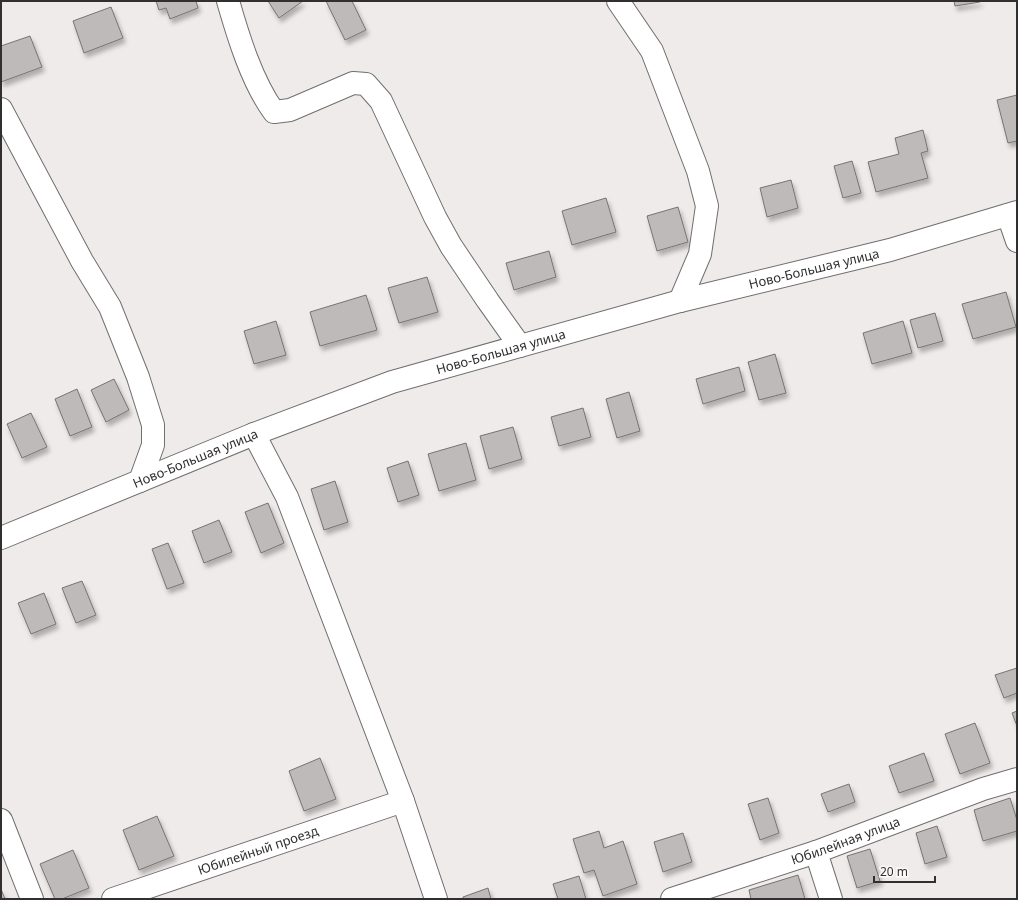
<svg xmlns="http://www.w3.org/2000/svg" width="1018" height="900" viewBox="0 0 1018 900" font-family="'Noto Sans',sans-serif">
	<defs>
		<filter id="shadow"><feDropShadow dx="2.5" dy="4.5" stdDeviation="2" flood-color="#0004"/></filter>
	</defs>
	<rect width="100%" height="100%" fill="#f0ebeb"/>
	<!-- building -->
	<path fill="#bebaba" stroke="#767373" filter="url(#shadow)" d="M156,1H196L198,8L170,19L166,8L159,10Z
		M268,1H303L279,18Z
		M326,1H352L366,30L345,40Z
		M954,1H980V2L955,6Z
		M111,7L123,38L84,53L73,21Z
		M30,36L42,67L1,82V46Z
		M1017,95V141L1008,143L997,100Z
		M923,130L928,151L921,153L928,178L876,192L868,162L899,154L895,138Z
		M852,161L861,193L843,198L834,166Z
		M791,180L798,208L767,217L760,188Z
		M606,198L616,232L572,245L562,211Z
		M678,207L688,242L657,251L647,216Z
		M549,251L556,277L514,290L506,263Z
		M427,277L438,312L399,323L388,288Z
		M1006,292L1016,327L973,339L962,304Z
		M366,295L377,330L320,346L310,312Z
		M935,313L943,341L918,348L910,320Z
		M276,321L286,355L254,364L244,331Z
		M903,321L912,353L872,364L863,333Z
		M775,354L786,393L759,400L748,362Z
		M739,367L745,391L703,404L696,379Z
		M114,379L129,410L106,422L91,390Z
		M77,389L92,427L70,436L55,399Z
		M629,392L640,431L617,438L606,399Z
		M583,408L591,437L559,446L551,417Z
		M31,413L47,447L22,458L7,424Z
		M513,427L522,459L489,469L480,436Z
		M466,443L476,480L439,491L428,454Z
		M408,461L419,495L398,502L387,468Z
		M335,481L348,522L324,530L311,489Z
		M268,503L284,543L261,553L245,512Z
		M219,520L232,552L204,563L192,531Z
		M168,543L184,583L167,589L152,549Z
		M82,581L96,615L76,623L62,588Z
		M44,593L56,624L31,634L18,603Z
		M1017,668V693L1004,698L995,675Z
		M1017,711V726L1012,713Z
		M975,723L990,763L960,774L945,734Z
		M924,753L934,781L899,793L889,766Z
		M320,758L336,799L304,811L289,771Z
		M849,784L855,802L828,812L821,794Z
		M768,798L779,833L760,840L748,804Z
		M1010,798L1017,820V831L983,841L974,810Z
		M157,816L174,856L139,870L123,830Z
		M937,826L947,857L925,864L916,833Z
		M599,831L604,848L623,841L637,884L603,896L594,870L584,873L573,839Z
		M683,833L692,862L663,872L654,842Z
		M870,849L880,881L857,888L847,856Z
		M73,850L89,888L62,899H55L40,864Z
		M798,875L805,899H751L749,890Z
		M579,876L586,899H558L553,884Z
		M488,888L491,899H463V897Z
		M1,889L5,899H1Z"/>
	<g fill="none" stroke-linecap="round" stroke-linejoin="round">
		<!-- minor casing -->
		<g stroke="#726e6e" stroke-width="24">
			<g id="minor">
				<path d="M228,1C238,36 252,82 274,112L290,110L353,83L366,84L381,101L435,217L451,246L488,301L520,346"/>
				<path d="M618,1L652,51L698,171L707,206L700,254L680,301"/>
				<path d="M1,109L82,261L110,307L138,377L153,425V445L140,481"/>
				<path d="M1008,215L1017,241"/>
				<path d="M254,434L287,497L403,801L436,899"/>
				<path id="s1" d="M1,538L254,434L392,382L680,301L890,250L1017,212"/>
				<path d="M1,820L32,899"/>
				<path d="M816,852L831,899"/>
				<path id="s2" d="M113,899L403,801"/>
				<path id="s3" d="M672,899L816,852L983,789L1017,779"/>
			</g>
		</g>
		<!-- minor -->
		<use href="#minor" stroke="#fff" stroke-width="22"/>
	</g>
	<g text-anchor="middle" stroke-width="3.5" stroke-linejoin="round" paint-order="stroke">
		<!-- street labels -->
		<g font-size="13" fill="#312f2f" stroke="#fdf9f9">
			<text dy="5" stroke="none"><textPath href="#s1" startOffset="858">Ново-Большая улица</textPath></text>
			<text dy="5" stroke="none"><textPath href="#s1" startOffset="534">Ново-Большая улица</textPath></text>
			<text dy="5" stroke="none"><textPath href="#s1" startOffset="210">Ново-Большая улица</textPath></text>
			<text dy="5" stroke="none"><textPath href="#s3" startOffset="183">Юбилейная улица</textPath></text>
			<text dy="5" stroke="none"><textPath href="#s2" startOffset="153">Юбилейный проезд</textPath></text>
		</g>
	</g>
	<!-- border -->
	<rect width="1018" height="900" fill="none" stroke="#312f2f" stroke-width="4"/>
	<!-- scale -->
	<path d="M874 876v6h61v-6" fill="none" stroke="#312f2f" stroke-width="2"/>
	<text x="880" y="876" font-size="12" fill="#312f2f" stroke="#fdf9f9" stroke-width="3" paint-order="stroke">20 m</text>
</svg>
